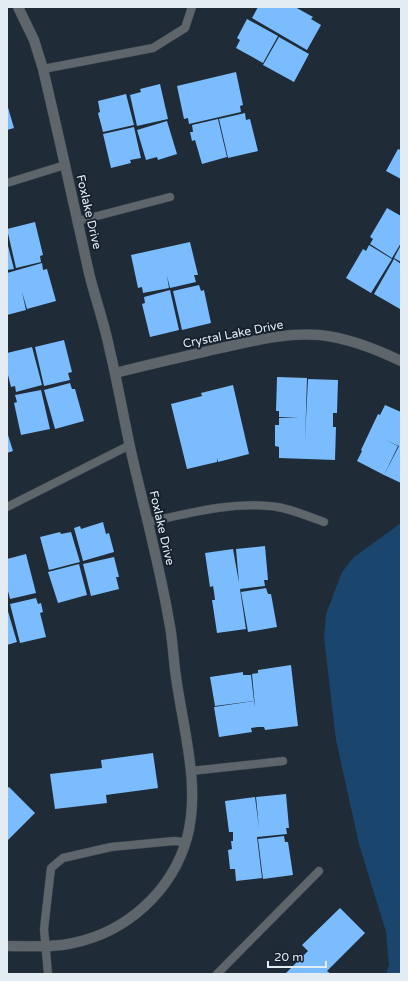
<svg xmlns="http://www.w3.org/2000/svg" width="408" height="981" viewBox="0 0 408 981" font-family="'Varela Round',sans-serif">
	<rect width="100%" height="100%" fill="#1f2b37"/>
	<!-- green -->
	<path fill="#1a456c" d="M401,523V974H386L389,965L386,932L359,844L336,740L324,638L326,614L342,572L354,557Z"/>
	<!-- building -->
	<path fill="#7abcfe" d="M258,7H295L313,17L311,19L321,25L307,50L252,18Z
		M247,19L278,36L263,63L236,48L240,40L237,38Z
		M279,37L309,54L294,82L263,65Z
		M236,72L243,105L240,106L241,112L189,124L188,118L184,119L177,86Z
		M160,84L168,119L137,126L130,95L141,92L140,89Z
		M126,94L134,125L103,132L98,113L100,112L98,101Z
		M7,104L14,128L7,130Z
		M245,113L246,120L250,119L258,151L228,158L219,119Z
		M218,119L227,157L202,164L195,140L192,141L190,132H193L192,125Z
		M167,121L177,154L158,160L157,157L146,160L137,130Z
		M134,127L141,158L130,160L131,163L111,168L103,134Z
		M398,149L401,150V179L386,171Z
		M387,208L401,216V243L392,258L370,244L373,239L370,237Z
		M35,222L43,255L40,256L41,262L16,268L7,229Z
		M7,242L14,269L7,270Z
		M190,242L198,275H194L196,282L170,288L167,276L169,288L143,293L142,287L138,288L131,255Z
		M369,245L392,259L371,293L346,278L363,249L366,251Z
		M401,245V262L394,258Z
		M394,259L401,264L400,309L374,294Z
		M42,263L43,270L47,269L56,301L27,309L22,292L26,310L7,315V273Z
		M199,285L201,291L204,290L211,323L182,330L173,291Z
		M170,290L179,330L150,337L142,304L145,303L144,297Z
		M64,340L72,372L68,373L70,380L44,386L35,347Z
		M32,347L42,385L16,392L15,386L11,387L7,371V353Z
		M277,377L307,378L305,443L306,419L315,420L306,419L308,379L338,380L337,413H333V427H336L335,460L279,458V447L275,446V425H279V418H299L279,417V411H276Z
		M70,383L72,389H75L84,421L55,429L44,390Z
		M233,385L249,454L218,462L217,458V462L187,469L171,404L202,396L201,393Z
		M41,390L50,429L21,435L14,403L17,402L15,395Z
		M385,405L401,412V483L384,475L399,446L385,440L398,446L384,475L357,461L362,451L361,450L378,414L380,415Z
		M7,432L13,451L7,453Z
		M103,522L106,534L109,533L114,552L83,561L74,528L80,526L81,529Z
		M60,532L61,534L71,532L80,562L49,570L40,537Z
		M265,546L268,580H264L265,586L240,589L246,629L217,633L212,600H215L214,592L213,586L210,587L205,553L233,549L239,583L236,549Z
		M26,554L36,593L10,599L7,587V559Z
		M114,557L119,577H116L119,589L91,596L83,564Z
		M79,564L87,595L58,603L48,572Z
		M266,588L268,594H271L277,627L248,632L241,592Z
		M36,598L38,604L41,603L43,612L40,613L46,637L20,643L10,604Z
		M7,608L17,642L7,645Z
		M291,665L298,726L265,730L264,727H258L251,728L252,732L219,737L214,707L254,701L255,707L252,674L258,673V670Z
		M243,672V675H251L254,701L215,706L210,677Z
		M153,753L158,788L106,795L107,803L55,809L50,774L102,768L101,760Z
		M9,787L35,813L7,841V788Z
		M286,794L289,828H286L287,834L257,837L262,878L236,881L235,869H230L228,850L232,849L231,841H233V832H229L225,801L255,797L259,828L256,797Z
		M284,836L285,842H288L293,875L263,879L258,839Z
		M340,908L365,933L327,971L331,974H285L308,951L302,945Z"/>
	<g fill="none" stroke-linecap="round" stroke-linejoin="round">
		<!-- lane casing -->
		<g stroke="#3a4651" stroke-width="9">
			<path id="lane" d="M43,69L153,48L185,28L192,7
				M7,183L65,165
				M78,221L170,197
				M7,507L130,445
				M148,522C187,514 228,502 269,506C288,507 306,516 324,522
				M191,771L283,761
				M48,974L44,929L51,868L63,858L111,847L174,841L185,842
				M217,974L319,871"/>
		</g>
		<!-- street casing -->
		<g stroke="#3a4651" stroke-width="11">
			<path id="street" d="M115,373C150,364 186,356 221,348C253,341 287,332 320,335C348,338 376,349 401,361
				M7,946C29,946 51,948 73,943C127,932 172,891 187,838C201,786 183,729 176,677C173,658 173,639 169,621C159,562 143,505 130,447C123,414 117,380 109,347C104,322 95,298 89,273C74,205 59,137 43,69L34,40L18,7"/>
		</g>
		<!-- lane -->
		<use href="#lane" stroke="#5e656b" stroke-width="8"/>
		<!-- street -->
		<use href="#street" stroke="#5e656b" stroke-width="10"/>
	</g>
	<g text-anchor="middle" stroke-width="4" stroke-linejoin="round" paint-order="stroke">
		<!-- street labels -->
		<g font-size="12" fill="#e3ebf3" stroke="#15212d">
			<text transform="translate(89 212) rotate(77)" y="4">Foxlake Drive</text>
			<text transform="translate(233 334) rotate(-11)" y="4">Crystal Lake Drive</text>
			<text transform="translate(162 528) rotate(77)" y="4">Foxlake Drive</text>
		</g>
	</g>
	<!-- border -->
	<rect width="408" height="981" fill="none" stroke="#e3ebf3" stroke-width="16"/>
	<!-- scale -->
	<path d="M268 961v6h58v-6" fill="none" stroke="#e3ebf3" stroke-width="2"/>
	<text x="274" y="961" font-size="12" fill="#e3ebf3" stroke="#15212d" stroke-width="3" paint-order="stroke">20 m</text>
</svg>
